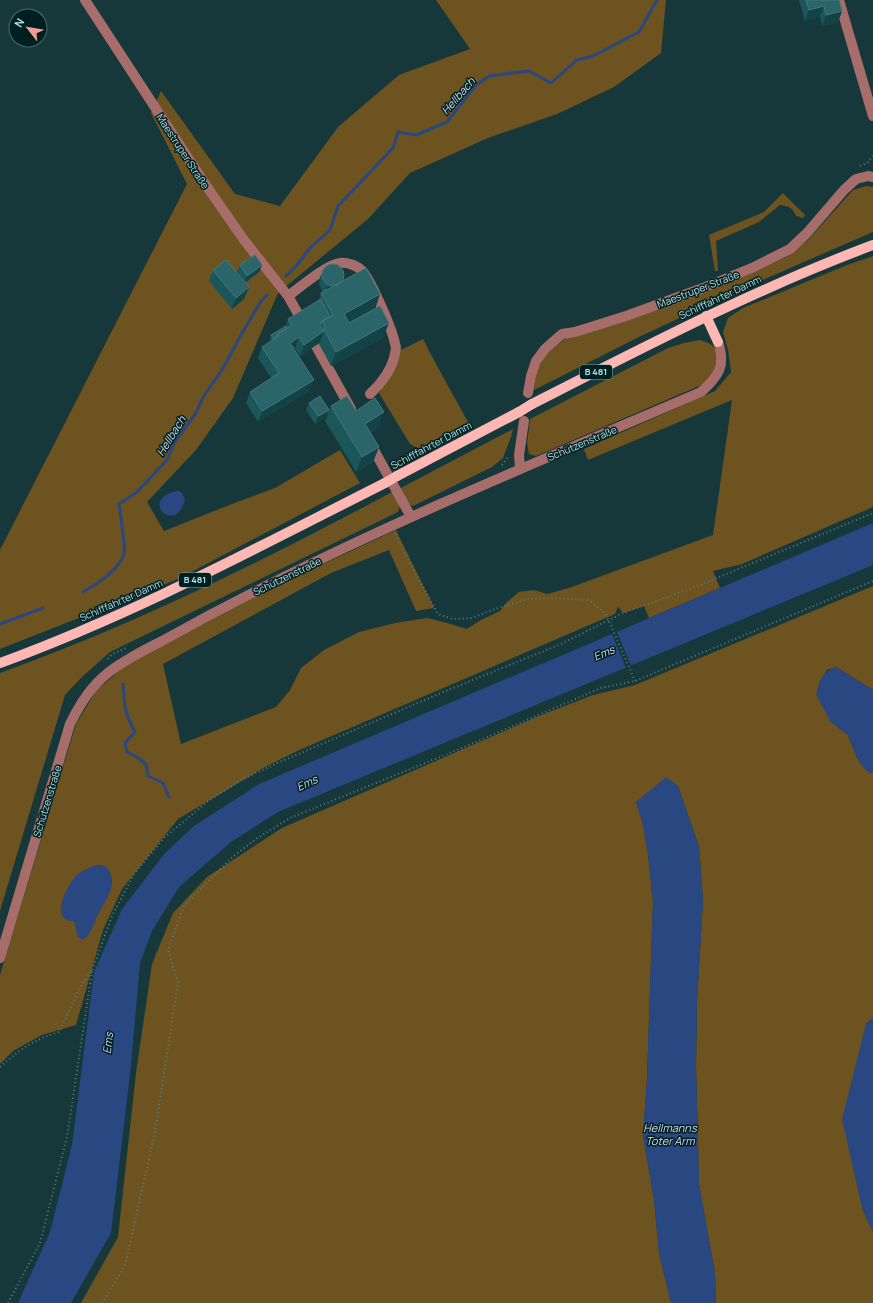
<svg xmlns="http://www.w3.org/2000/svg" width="873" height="1303" viewBox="0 0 873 1303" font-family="Manrope,sans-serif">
	<rect width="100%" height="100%" fill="#16383a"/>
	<!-- green -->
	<path fill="#6c5320" d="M436,0H666L661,53L614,87L557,114L488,138L410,173L368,219L278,293L233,398L196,450L147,502L164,531L224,507L275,488L340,450L360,483L178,579L0,649V550L187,184L151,113L161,91L235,194L280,206L338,127L399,75L470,49Z
		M866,186L873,187V232L735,292L639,337L534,390C537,361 545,355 566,338L730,282L786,257L809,239L853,190Z
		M783,193L805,215L803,218L796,216C793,208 789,206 780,205L759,222L716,241L718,271H715L709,235L764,212Z
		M873,256V507L742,564L713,571L720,588L649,618L644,606L623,613L618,607L615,614L297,751L265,767L178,819L122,889L103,930L76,1025L42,1035L13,1051L0,1064V975L76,724L96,691L128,663L201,624L287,581L396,530L434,608L416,611L389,550L331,573L163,664L181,744L276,707L290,690L301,668L324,650L359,632L395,623L427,618L447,623L467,629L481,620L500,611L506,603L519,592L534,590L547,594L569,588L713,535L732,400L588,460L584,449L715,391L731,372L728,350L723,332L728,318L743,308L847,265Z
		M423,339L436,364L468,422L420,449L410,444L379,393L395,366L399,351Z
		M700,340C703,341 709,343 712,345C723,357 714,373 706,383L543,453L536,456L529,454L527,443L530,419L668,348L684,343Z
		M513,429L511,437L503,458L492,467L413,506L409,504L399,489Z
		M392,492L400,506L398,512L110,652L82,677L65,695L0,911V673C136,624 265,560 392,492Z
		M873,586V690L836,667L827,670L820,681L830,721L848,735L857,758L864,768L870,773L873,772V1018L866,1024L862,1208L873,1232V1303H716L715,1274L699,1184L696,1066L697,1001L703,900L699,847L678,786L636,802L643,824L648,854L653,902L647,1079L643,1136L654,1199L659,1253L671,1303H81L118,1237L136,1073L152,964L173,913L207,877L282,828L539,716L593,695L635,685Z"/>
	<!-- water -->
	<path fill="#294781" d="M177,491L181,492L185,499C177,537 137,499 177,491Z
		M873,523V565L278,812L231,842L179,887L152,931L140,963L131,1066L111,1233L71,1303H18L50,1232L72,1145L94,972L122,909L165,853L194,826L259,784Z
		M836,667L873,690V772L870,773L864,768L857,758L848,735L830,721L816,694C820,680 822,672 836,667Z
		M666,777L678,786L699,847L703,900L697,1001L696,1066L699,1184L715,1274L716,1303H671L659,1253L654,1199L643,1136L647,1079L653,902L648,854L643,824L636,802Z
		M96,865C103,865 105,865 109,871C118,884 105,902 98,914C94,922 91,936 82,940L78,937L74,921C71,921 68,921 65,919C54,911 68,885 75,877C80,871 89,868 96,865Z
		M873,1018V1232L862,1208L842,1119L866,1024Z"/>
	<!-- pier -->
	<path fill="#16383a" d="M616,630L632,668L627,670L611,632Z"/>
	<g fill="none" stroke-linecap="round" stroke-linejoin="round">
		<!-- stream -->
		<path stroke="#294781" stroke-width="3" d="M286,276L297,265L309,249L330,230L338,206L393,148L398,132L416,135L447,122L476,85L489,76L529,71L551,83L577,60L593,56L639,32L657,0
			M83,592C96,585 119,570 124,554C126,547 120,514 119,504L137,492L167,460L176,440L196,413L203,397L222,370L241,335L261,301L267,295
			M0,624L43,608
			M123,684L125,708L129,720L135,732L125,743L127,752L137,757L146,764L148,776L163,783L169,797"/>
		<!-- path -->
		<path stroke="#577e81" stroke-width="2" stroke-dasharray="1 3" stroke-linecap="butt" d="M860,166L867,163L873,156
			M502,465L509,456
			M396,534L399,543L438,614L453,619L472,618L495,609L528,599L549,598L589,600L606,614L635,681
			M108,659L112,654L126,648
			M0,1067C19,1050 35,1039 59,1032L82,984L92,971L112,916L134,874L164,838L207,802L241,780L282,761L441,693L561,644L623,613L700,585L873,513
			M8,1303L40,1243L67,1137L92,971
			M102,1303L125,1265L155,1132L178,983L168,950L184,906L230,859L256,839L290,818L462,748L601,688L635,681L873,581"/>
		<!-- minor -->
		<path stroke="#a76d6b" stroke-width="10" d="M85,0L205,184L244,240L288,296L301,319
			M839,0L873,116
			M288,296C299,288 327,264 340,263C348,262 359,266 364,273C372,283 393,331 395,344C396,346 396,350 395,353C393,368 381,384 370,394
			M316,346L351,409
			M528,393L531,376L536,361L545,349L562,334L575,332L626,316L703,288L754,267L790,249L807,233L844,190L856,179L868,176L873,177
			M369,441L411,517
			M520,469L519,455L524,421
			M0,958L70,724C80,704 91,686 109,672C125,660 144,650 162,641C196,622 230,604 264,587C407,515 554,455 701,392C719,376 726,366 718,342"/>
		<!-- major -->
		<path stroke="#ffb7b4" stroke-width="10" d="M706,316L718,342
			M532,404C644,347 755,289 873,245
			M397,476L519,412
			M0,663C134,614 258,547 385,483"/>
		<!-- major-bridge -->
		<path stroke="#ffb7b4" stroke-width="10" d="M519,412L532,404
			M385,483L397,476"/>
	</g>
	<!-- wall -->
	<path fill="#1a565a" d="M799,0H824V1L842,11L838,22L822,26L820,17L805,21Z
		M240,265H262L259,272L245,283L244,299L232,309L209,281L213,270L237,273Z
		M323,270L341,282L380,294L375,309L349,323L383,338L331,366L319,344L320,343L300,356L295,348L294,349L309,391L258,422L246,403L250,392L271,378L258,358L262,347L271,341L270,339L271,335L286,326L288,319L318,301L321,293L324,292L322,291L319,284L320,277Z
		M309,403L329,410L326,417L315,424L306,410Z
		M331,406L379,427L370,433L379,447L373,462L356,472L325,421Z"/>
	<!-- shaded-wall -->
	<path fill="#124347" d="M824,6L820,17L805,21L809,10Z
		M842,11L838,22L822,26L826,15Z
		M262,265L259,272L244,283L247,276Z
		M328,285L335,286L325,293Z
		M249,287L244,299L232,309L236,298Z
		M380,294L375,309L339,329L344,314Z
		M389,323L383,338L331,366L336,352Z
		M324,331L320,342L300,356L304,345Z
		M299,337L295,348L286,354L290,343Z
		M314,380L309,391L258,422L262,411Z
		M329,410L326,417L315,424L318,416Z
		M384,412L379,427L359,439L365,424Z
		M379,447L373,462L356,472L362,457Z"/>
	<!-- building -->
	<path fill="#2b6569" stroke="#40787c" d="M806,0H824V1L827,0H839L842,11L826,15L824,6L809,10Z
		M255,255L262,265L247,276L240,265Z
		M226,260L249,287L236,298L213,270Z
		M322 275a11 11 0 1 1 22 0a11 11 0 1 1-22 0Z
		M366,268L380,294L344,314L349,323L380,306L389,323L336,352L324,329L325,328L322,321L333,315L321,293Z
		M321,299L330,317L322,321L320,325L324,331L304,345L299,337L290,343L314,380L262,411L250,392L279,373L262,347L279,336L278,334L292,325L288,319Z
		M286,326L287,328L278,334L276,338L274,339L271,335Z
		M320,396L329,410L318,416L309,403Z
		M347,396L356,411L375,398L384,412L365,424L379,447L362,457L331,406Z"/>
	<g text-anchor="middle" stroke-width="3" stroke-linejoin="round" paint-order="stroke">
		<!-- shield labels -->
		<g fill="#001f21" stroke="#7da8ab" stroke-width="1">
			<rect x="580" y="365" width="32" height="14" rx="3"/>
			<rect x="179" y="573" width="32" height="14" rx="3"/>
		</g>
		<g font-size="9" font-weight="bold" fill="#b3e2e6">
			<text x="596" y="375">B 481</text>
			<text x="195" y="583">B 481</text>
		</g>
		<!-- street labels -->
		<g font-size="10" fill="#b3e2e6" stroke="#001f21">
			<text transform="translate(183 151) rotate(57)" y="4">Maestruper Straße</text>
			<text transform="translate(698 289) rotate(-21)" y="4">Maestruper Straße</text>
			<text transform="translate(720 297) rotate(-25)" y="4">Schifffahrter Damm</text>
			<text transform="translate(582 443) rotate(-23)" y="4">Schützenstraße</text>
			<text transform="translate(431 445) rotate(-28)" y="4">Schifffahrter Damm</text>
			<text transform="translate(287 576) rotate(-26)" y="4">Schützenstraße</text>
			<text transform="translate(121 600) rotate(-24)" y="4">Schifffahrter Damm</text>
			<text transform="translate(47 801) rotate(-73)" y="4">Schützenstraße</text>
		</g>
		<!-- water labels -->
		<g font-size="11" font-style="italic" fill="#d5dff1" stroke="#001f21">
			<text transform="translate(458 96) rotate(-49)" y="4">Hellbach</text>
			<text transform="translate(171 436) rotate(-58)" y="4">Hellbach</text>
			<text transform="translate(604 653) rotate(-22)" y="4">Ems</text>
			<text transform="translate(307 783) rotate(-25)" y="4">Ems</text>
			<text transform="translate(108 1043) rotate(-84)" y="4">Ems</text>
			<text x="670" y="1132">Hellmanns<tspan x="670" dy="13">Toter Arm</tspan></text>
		</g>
	</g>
	<!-- north arrow -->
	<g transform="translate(28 28) rotate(301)"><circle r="19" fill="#001f21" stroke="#486d70"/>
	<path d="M0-3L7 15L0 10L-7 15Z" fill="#f59b98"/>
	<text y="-6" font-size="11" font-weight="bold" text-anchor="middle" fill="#b3e2e6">N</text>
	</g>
</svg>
